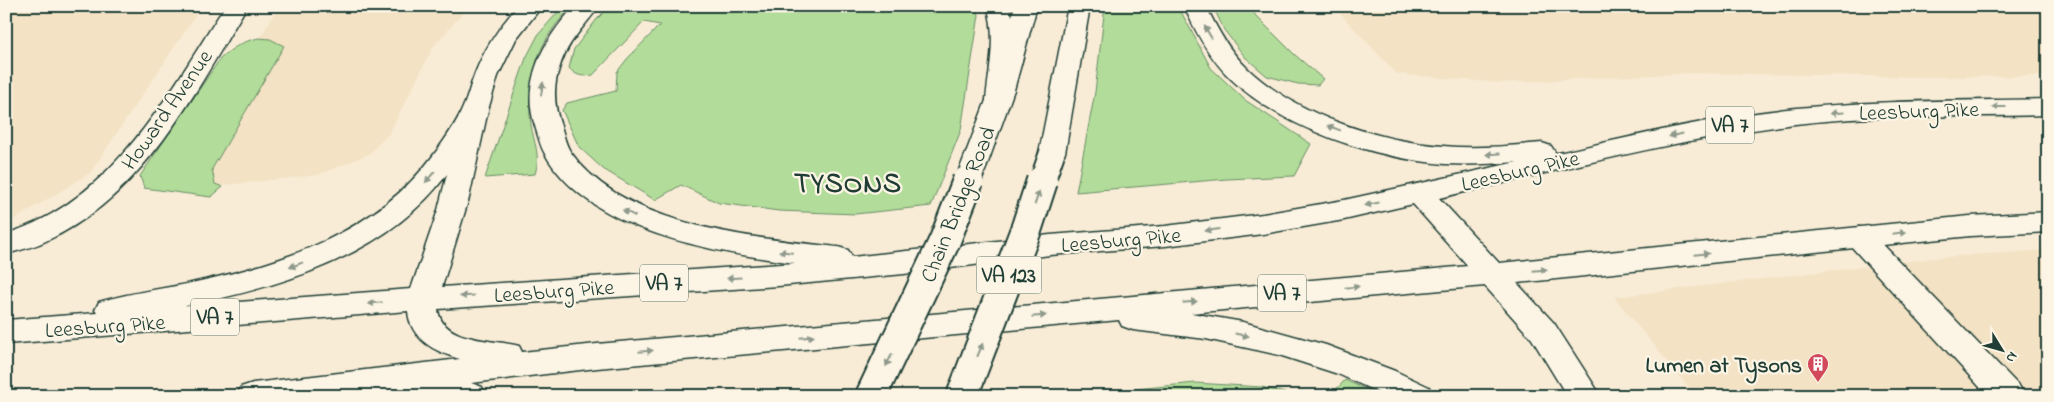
<svg xmlns="http://www.w3.org/2000/svg" width="2054" height="402" viewBox="0 0 2054 402" font-family="'Indie Flower',sans-serif">
	<rect width="100%" height="100%" fill="#f8ecd6"/>
	<filter id="ink" filterUnits="userSpaceOnUse"><feTurbulence type="fractalNoise" baseFrequency=".02" numOctaves="2"/><feDisplacementMap in="SourceGraphic" scale="10" xChannelSelector="R" yChannelSelector="G"/><feConvolveMatrix kernelMatrix="1 2 1 2 8 2 1 2 1" color-interpolation-filters="sRGB"/></filter>
	<g filter="url(#ink)">
		<!-- built -->
		<path fill="#f3e2c4" d="M6,6H202L90,173L15,219L6,220Z
			M279,6H469L433,47L389,134L369,154L318,175L171,191Z
			M1333,6H2048V76L1925,77L1692,73L1500,83L1397,74Z
			M2048,250V396H1696L1614,297L1943,257Z"/>
		<!-- green -->
		<path fill="#b2dc99" stroke="#688c66" d="M563,6H574C539,35 525,81 531,125C534,143 541,156 535,174L485,178L526,58L538,35Z
			M610,6H977L979,15L961,130L931,206L855,214L779,211L719,203L681,185L655,200L603,169L579,147L562,110L567,103L616,91L617,72L627,59L660,25L644,22L593,75C582,77 576,76 569,68L574,49L597,19Z
			M1105,6H1178L1211,68L1245,100L1311,144L1294,176L1227,179L1076,192L1095,92Z
			M1213,6H1251L1255,15L1295,55L1323,79L1318,85L1298,84L1267,76L1245,57L1224,30Z
			M259,38L270,39L284,46L212,169L215,184L223,187L211,197L144,188L140,176L220,59C232,48 243,41 259,38Z
			M1345,380L1381,396H1330Z
			M1195,383L1262,387L1296,396H1001L1116,391Z"/>
		<g fill="none" stroke-linecap="round" stroke-linejoin="round">
			<!-- minor casing -->
			<g stroke="#1f3d34" stroke-width="3">
				<path id="minor" d="M225,6H247C195,93 143,197 46,241C34,247 20,250 6,254V234C112,202 169,93 225,6Z
					M1859,227L1869,230L2020,387L2024,396H1988L1849,244L1845,237L1849,230Z"/>
			</g>
			<!-- primary casing -->
			<g stroke="#1f3d34" stroke-width="3">
				<path id="primary" d="M1015,6H1037L1014,90L985,171L981,177L972,180L963,177L959,171L990,90Z
					M1068,6H1090L1065,153L1061,159L1052,162L1043,159L1039,153Z"/>
			</g>
			<!-- trunk casing -->
			<g stroke="#1f3d34" stroke-width="3">
				<path id="trunk" d="M518,6H542L516,39L498,76L488,110L469,198L442,287L795,263C714,252 589,232 545,154C540,146 538,135 535,126C520,82 545,37 575,6H599C584,28 569,39 560,66C552,88 554,108 562,129C564,136 566,145 570,151C622,227 754,238 838,247L848,250L852,257L1050,235L1165,226L1263,214L1344,200L1517,162C1493,164 1469,165 1445,164C1374,158 1283,129 1231,79C1210,59 1196,33 1184,6H1206C1217,29 1229,51 1248,69C1297,115 1378,141 1443,146C1476,149 1509,146 1542,143L1551,146L1555,152L1554,154C1634,136 1715,116 1797,108C1880,100 1964,101 2048,99V115C1964,117 1878,114 1795,124C1674,139 1557,171 1439,198L1499,263L1970,216L2048,212V232L1970,236L1517,283L1554,323L1601,396H1567L1532,339L1485,286L1191,313L1243,322L1326,345L1395,371L1429,387L1433,396H1386L1338,374L1279,355L1206,339L1133,330L1122,326L1119,320L597,368L471,383L482,387L486,396H395L393,393L366,396H237L241,387L253,383L460,359C436,352 410,340 408,311L6,344V320L97,313L95,310L99,302C131,292 164,289 196,282C284,263 376,232 432,157C444,141 457,123 464,105C468,96 470,86 474,76C484,49 499,27 518,6ZM447,174L438,210L411,289L185,306C280,287 387,256 447,174ZM1413,204L1468,266L597,344L522,352L519,346C495,339 441,343 438,309L778,286L904,274L1050,255L1165,246L1263,234L1344,220Z
					M987,6H1009C1020,36 1013,69 1010,100L1007,105L998,108L989,105L986,100C989,69 997,36 987,6Z"/>
			</g>
			<!-- minor -->
			<use href="#minor" fill="#fcf5e5" fill-rule="evenodd"/>
			<!-- primary -->
			<use href="#primary" fill="#fcf5e5" fill-rule="evenodd"/>
			<!-- trunk -->
			<use href="#trunk" fill="#fcf5e5" fill-rule="evenodd"/>
			<!-- primary-bridge-far1 casing -->
			<g stroke="#1f3d34" stroke-width="28" stroke-linecap="butt">
				<path id="primary-bridge-far1" d="M968,182L972,171
					M1042,182L1052,153"/>
			</g>
			<!-- primary-bridge casing -->
			<g stroke="#1f3d34" stroke-width="34" stroke-linecap="butt">
				<path id="primary-bridge" d="M871,396L945,240L968,181
					M962,396L1027,227L1042,181"/>
			</g>
			<!-- primary-bridge-far1 -->
			<use href="#primary-bridge-far1" stroke="#fcf5e5" stroke-width="24"/>
			<!-- primary-bridge -->
			<use href="#primary-bridge" stroke="#fcf5e5" stroke-width="30"/>
		</g>
		<!-- one-way arrows -->
		<defs><path id="oneway-solid" d="M-6-.8H1V-3.2L6.5 0L1 3.2V.8H-6Z" transform="scale(1.25)"/></defs>
		<g fill="#8e998c">
			<use href="#oneway-solid" transform="translate(1208 32) rotate(-120)"/>
			<use href="#oneway-solid" transform="translate(542 89) rotate(-81)"/>
			<use href="#oneway-solid" transform="translate(1999 107) rotate(180)"/>
			<use href="#oneway-solid" transform="translate(1837 113) rotate(176)"/>
			<use href="#oneway-solid" transform="translate(1334 128) rotate(-159)"/>
			<use href="#oneway-solid" transform="translate(1676 135) rotate(168)"/>
			<use href="#oneway-solid" transform="translate(1493 154) rotate(177)"/>
			<use href="#oneway-solid" transform="translate(430 177) rotate(130)"/>
			<use href="#oneway-solid" transform="translate(1037 198) rotate(-71)"/>
			<use href="#oneway-solid" transform="translate(1372 204) rotate(168)"/>
			<use href="#oneway-solid" transform="translate(629 213) rotate(-154)"/>
			<use href="#oneway-solid" transform="translate(1212 230) rotate(173)"/>
			<use href="#oneway-solid" transform="translate(1899 233) rotate(-6)"/>
			<use href="#oneway-solid" transform="translate(786 252) rotate(-173)"/>
			<use href="#oneway-solid" transform="translate(1702 254) rotate(-6)"/>
			<use href="#oneway-solid" transform="translate(296 265) rotate(159)"/>
			<use href="#oneway-solid" transform="translate(1540 270) rotate(-5)"/>
			<use href="#oneway-solid" transform="translate(734 278) rotate(176)"/>
			<use href="#oneway-solid" transform="translate(1352 287) rotate(-5)"/>
			<use href="#oneway-solid" transform="translate(467 296) rotate(176)"/>
			<use href="#oneway-solid" transform="translate(1190 302) rotate(-5)"/>
			<use href="#oneway-solid" transform="translate(375 303) rotate(175)"/>
			<use href="#oneway-solid" transform="translate(1039 316) rotate(-5)"/>
			<use href="#oneway-solid" transform="translate(1242 335) rotate(11)"/>
			<use href="#oneway-solid" transform="translate(807 337) rotate(-5)"/>
			<use href="#oneway-solid" transform="translate(980 350) rotate(-68)"/>
			<use href="#oneway-solid" transform="translate(646 351) rotate(-5)"/>
			<use href="#oneway-solid" transform="translate(889 360) rotate(116)"/>
		</g>
	</g>
	<!-- icons -->
	<defs>
		<g id="building-pin" transform="scale(1.125)"><path d="M0 17L-7.5 6A9.5 9.5 0 1 1 7.5 6Z" fill="#d1495b" stroke="#fcf5e5"/><path d="M-4-6H4V6H1V3H-1V6H-4ZM-2.5-4.3h1.7v1.8h-1.7ZM.8-4.3h1.7v1.8H.8ZM-2.5-1h1.7V.8h-1.7ZM.8-1h1.7V.8H.8Z" fill="#fff"/></g>
	</defs>
	<g fill-rule="evenodd">
		<use href="#building-pin" x="1818" y="364"/>
	</g>
	<g text-anchor="middle" stroke-width="4.5" stroke-linejoin="round" paint-order="stroke">
		<!-- shield labels -->
		<g fill="#fcf5e5" stroke="#617469" stroke-width="1">
			<rect x="1706" y="106.5" width="48" height="37" rx="4"/>
			<rect x="976.5" y="256.5" width="65" height="37" rx="4"/>
			<rect x="640" y="264.5" width="48" height="37" rx="4"/>
			<rect x="1258" y="274.5" width="48" height="37" rx="4"/>
			<rect x="191" y="298.5" width="48" height="37" rx="4"/>
		</g>
		<g font-size="21" font-weight="bold" fill="#1f3d34">
			<text x="1730" y="132">VA 7</text>
			<text x="1009" y="282">VA 123</text>
			<text x="664" y="290">VA 7</text>
			<text x="1282" y="300">VA 7</text>
			<text x="215" y="324">VA 7</text>
		</g>
		<!-- street labels -->
		<g font-size="22" fill="#1f3d34" stroke="#fcf5e5">
			<text transform="translate(166 109) rotate(-55)" y="8">Howard Avenue</text>
			<text transform="translate(1919 110) rotate(-2)" y="8">Leesburg Pike</text>
			<text transform="translate(1520 170) rotate(-13)" y="8">Leesburg Pike</text>
			<text transform="translate(957 204) rotate(-68)" y="8">Chain Bridge Road</text>
			<text transform="translate(1121 239) rotate(-5)" y="8">Leesburg Pike</text>
			<text transform="translate(554 290) rotate(-4)" y="8">Leesburg Pike</text>
			<text transform="translate(105 325) rotate(-4)" y="8">Leesburg Pike</text>
		</g>
		<!-- poi labels -->
		<g font-size="22" font-weight="bold" fill="#1f3d34" stroke="#fcf5e5" text-anchor="end">
			<text x="1802" y="372">Lumen at Tysons</text>
		</g>
		<!-- district labels -->
		<g font-size="28" font-weight="bold" letter-spacing="1" fill="#1f3d34" stroke="#fcf5e5">
			<text x="848" y="192">TYSONS</text>
		</g>
	</g>
	<!-- margin -->
	<rect width="2054" height="402" fill="none" stroke="#fcf5e5" stroke-width="25"/>
	<rect x="12" y="12" width="2029" height="377" fill="none" stroke="#1f3d34" stroke-width="2" filter="url(#ink)"/>
	<!-- north arrow -->
	<g transform="translate(2002 350) rotate(127)" stroke="#fcf5e5" stroke-width="4" paint-order="stroke">
	<path d="M0-4L9 19L0 12L-9 19Z" fill="#1f3d34"/>
	<text y="-8" font-size="14" font-weight="bold" text-anchor="middle" fill="#1f3d34">N</text>
	</g>
</svg>
